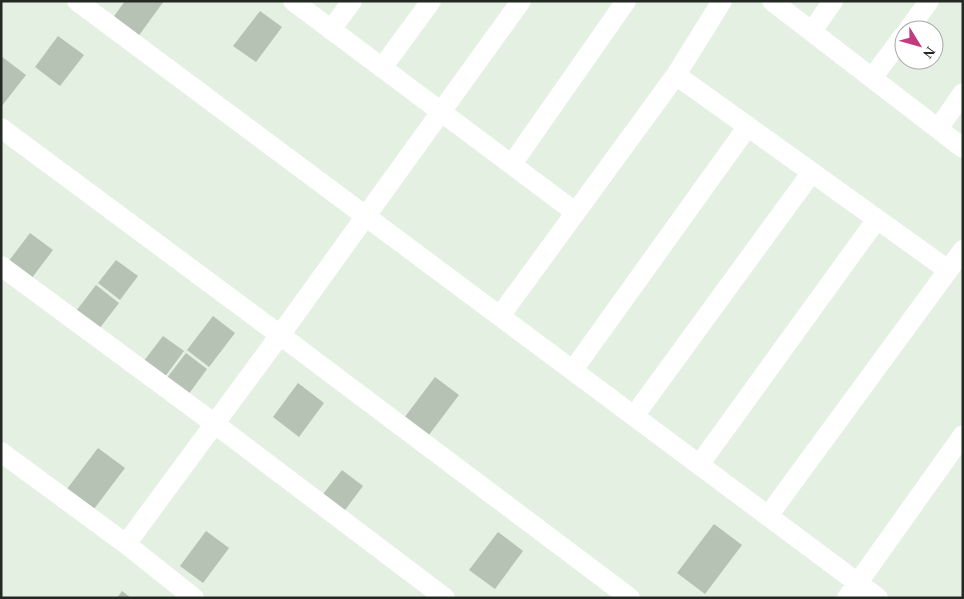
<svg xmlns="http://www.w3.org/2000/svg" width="964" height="599" viewBox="0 0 964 599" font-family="'Times New Roman',serif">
	<rect width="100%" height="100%" fill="#e3f0e2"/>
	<!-- building -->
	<path fill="#b5c2b4" d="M125,1H164L137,38L112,19Z
		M260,11L282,27L256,62L233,46Z
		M58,36L84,55L60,86L35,67Z
		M1,56L26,75L1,107Z
		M30,233L53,250L28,283L5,266Z
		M116,260L138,276L120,300L98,283Z
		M96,285L119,303L96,333L73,315Z
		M213,316L235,333L209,367L187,350Z
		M163,336L184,351L161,382L140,366Z
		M186,353L207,369L185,399L163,383Z
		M435,377L459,395L425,440L401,422Z
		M298,383L324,403L299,437L273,417Z
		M98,448L125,468L94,509L67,489Z
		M342,470L363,486L342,514L320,498Z
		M714,524L742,545L705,594L677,573Z
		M206,531L229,548L203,583L180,566Z
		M498,532L523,551L495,589L469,570Z
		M122,591L131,598H117Z"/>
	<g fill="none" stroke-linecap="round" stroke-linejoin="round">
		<!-- minor -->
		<path stroke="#fff" stroke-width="20" d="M77,1L878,598
			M293,1L575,212
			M772,1L963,148
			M331,30L352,1
			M908,30L929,1
			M812,31L833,1
			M382,68L431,1
			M676,75L948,270
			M872,78L904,35
			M1,128L280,335L630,598
			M938,129L963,93
			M512,164L626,1
			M1,266L215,424L445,598
			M500,316L676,75L722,1
			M573,370L748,126
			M634,416L812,172
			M1,452L126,544L194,598
			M699,465L877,219
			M768,516L963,250
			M126,544L280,335L521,1
			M847,598L963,435"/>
	</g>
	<!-- border -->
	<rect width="964" height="599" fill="none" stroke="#252924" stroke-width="5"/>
	<!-- north arrow -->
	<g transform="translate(919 45) rotate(127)"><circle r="24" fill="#ffffff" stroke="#a8a9a7"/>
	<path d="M0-4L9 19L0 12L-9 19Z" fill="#c23c7d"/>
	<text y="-8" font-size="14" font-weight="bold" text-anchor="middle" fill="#252924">N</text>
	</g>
</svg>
